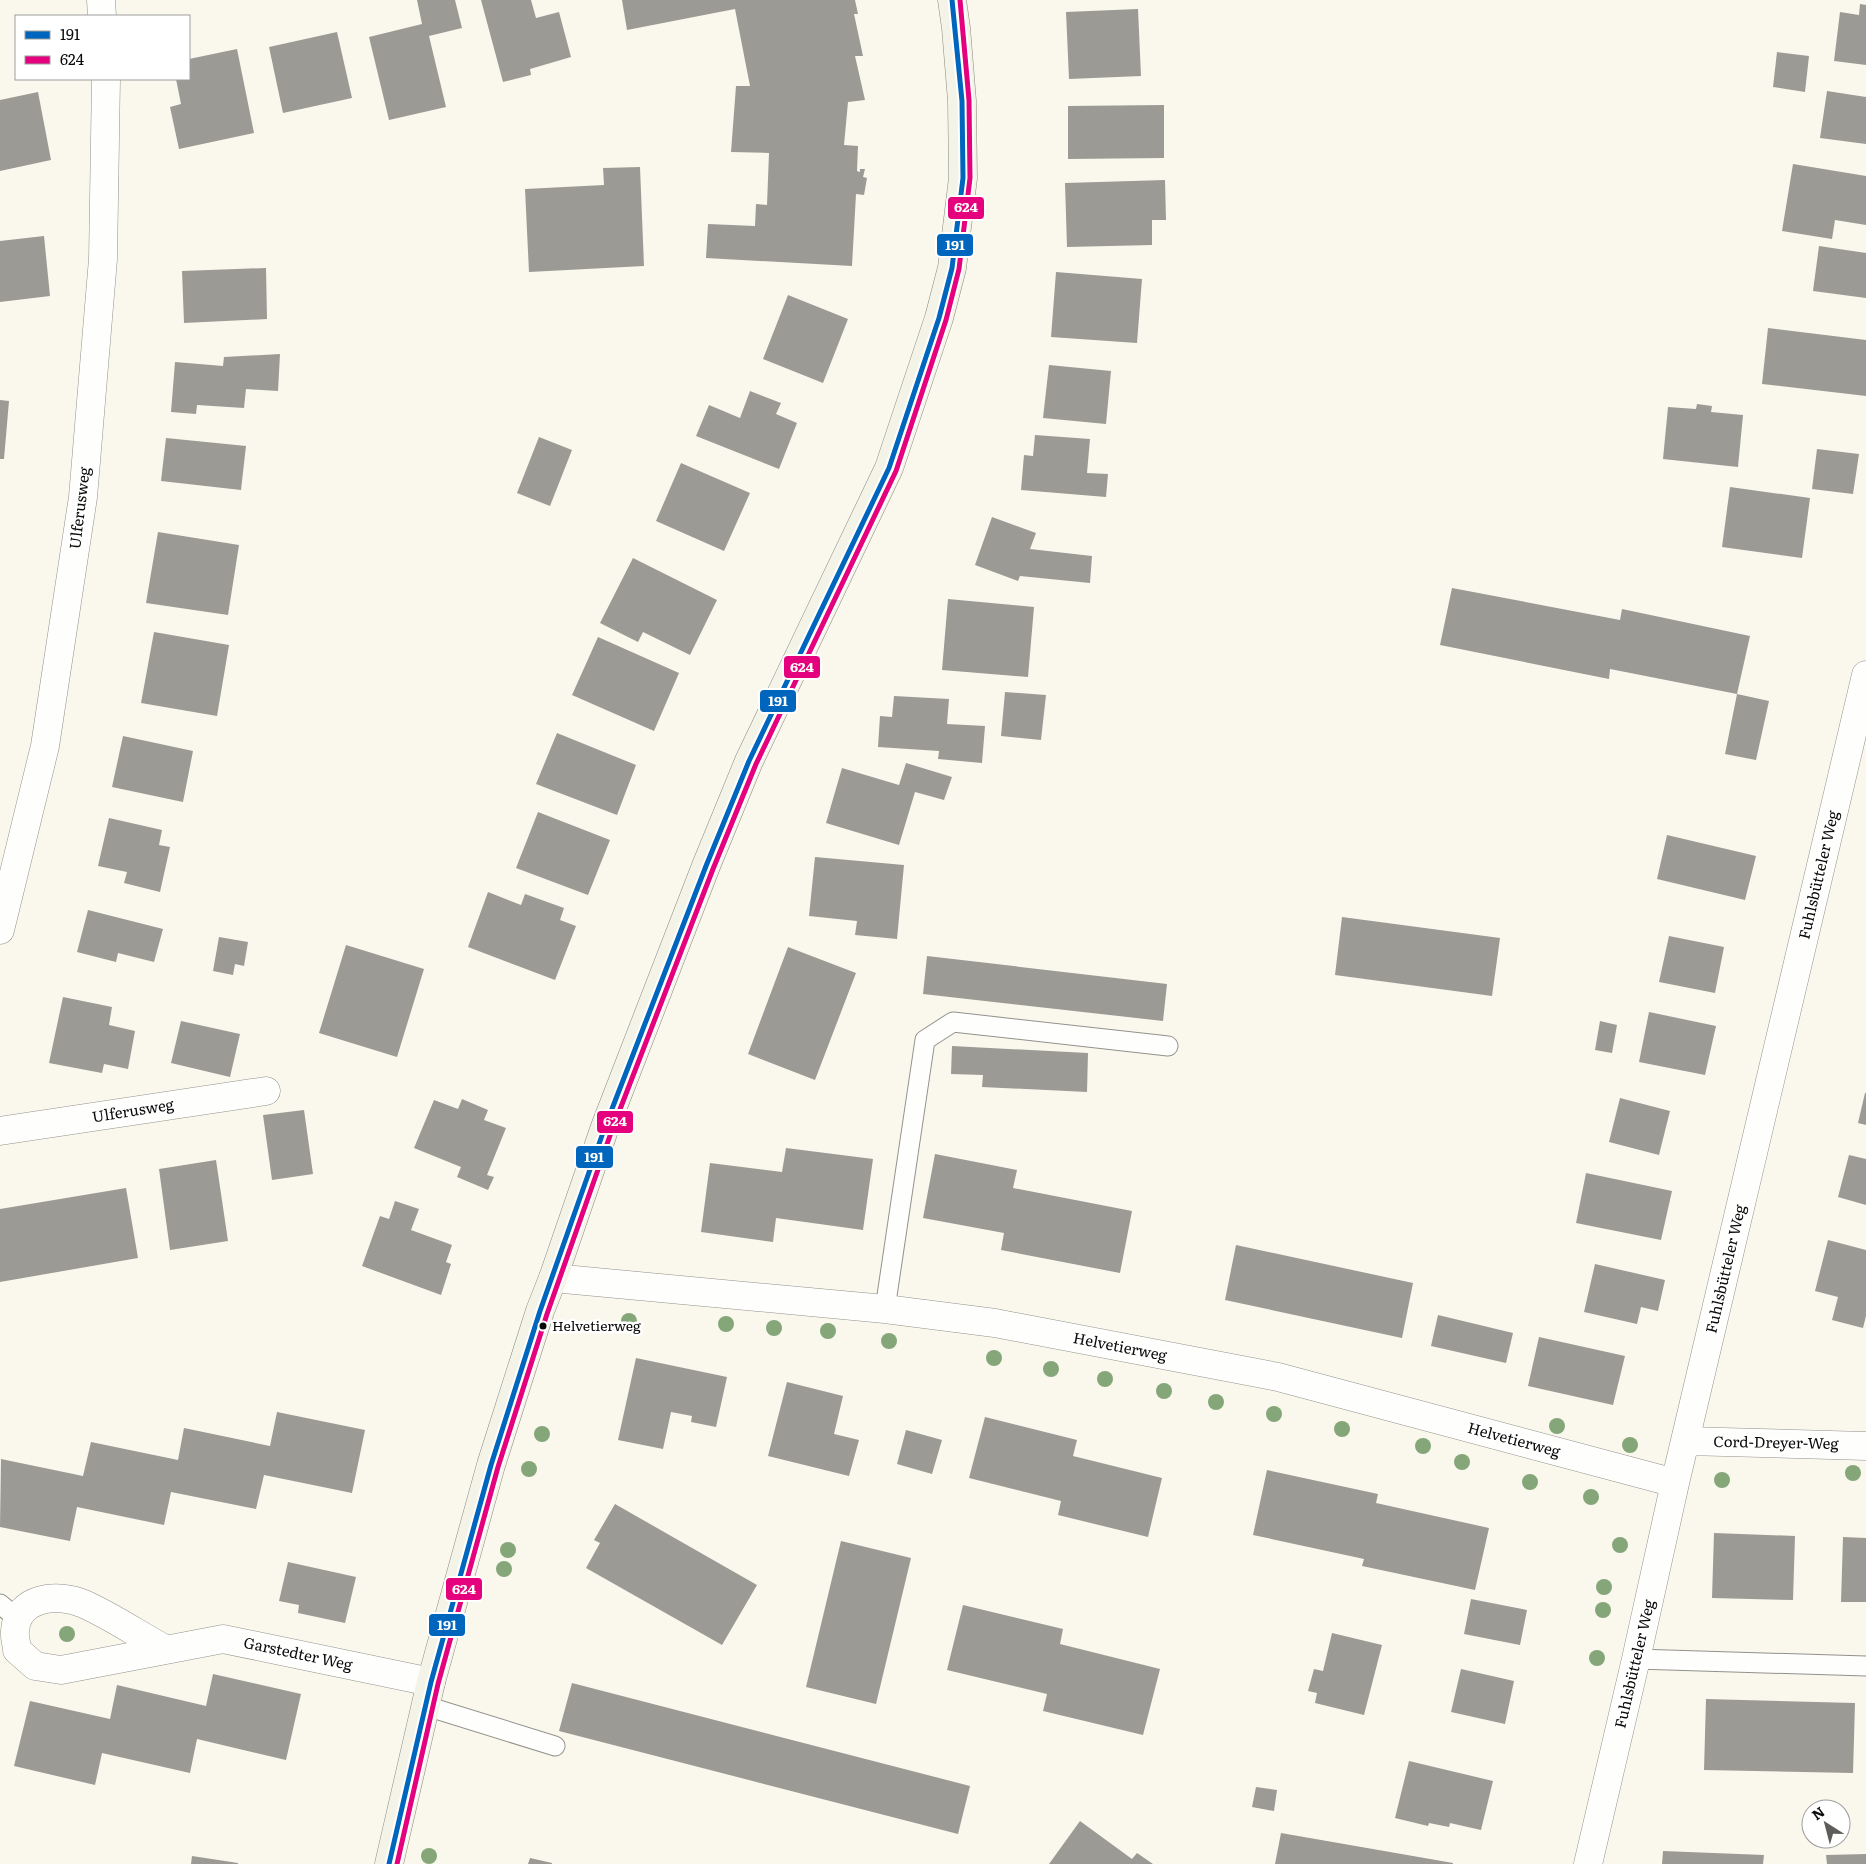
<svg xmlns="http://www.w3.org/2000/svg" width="1866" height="1864" viewBox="0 0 1866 1864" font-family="Literata,serif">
	<rect width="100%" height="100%" fill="#faf8ed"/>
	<!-- building -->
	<path fill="#9c9a94" d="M417,0H455L462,28L429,36L446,107L389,120L369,37L422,24Z
		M481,0H531L536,18L559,12L571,57L530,69L531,75L503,82Z
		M622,0H855L858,14H854L863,56H855L865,100L848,102L844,145L858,146L857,171L860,172V169H865L863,177L867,178L864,195L856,194L852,266L706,258L708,224L755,226L756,204L767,205L769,153L731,152L736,86H750L735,9L627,30Z
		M1860,4L1866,5V65L1834,61L1840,12L1859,15Z
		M1138,9L1141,76L1069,79L1066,12Z
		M337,32L352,98L283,113L269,47Z
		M237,49L254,133L179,149L170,107L181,104L176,79H189V59Z
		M1777,52L1809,56L1805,92L1773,87Z
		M1827,91L1866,97V144L1820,138Z
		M38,92L51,160L0,171V100Z
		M1164,105V158L1068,159V106Z
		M1793,164L1866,176V225L1835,220L1832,239L1782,231Z
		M640,167L644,266L529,272L525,189L604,185L603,168Z
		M1165,180L1166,220H1152V245L1067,247L1065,183Z
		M44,236L50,296L0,302V241Z
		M1819,246L1866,253V298L1813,291Z
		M266,268L267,319L184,323L182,271Z
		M1056,272L1142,279L1137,343L1051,337Z
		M788,295L848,319L823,383L763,359Z
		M1768,328L1866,340V396L1762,384Z
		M280,354L278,391L246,389L244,408L197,405L196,414L171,412L175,362L223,366L224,357Z
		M1049,365L1111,371L1106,424L1043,418Z
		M750,391L781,403L776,414L797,423L779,469L696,436L709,405L740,418Z
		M0,400L9,401L4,459H0Z
		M1697,404L1712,406L1711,412L1743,415L1738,467L1663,459L1668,407L1696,409Z
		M1035,435L1090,439L1087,473L1108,474L1106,497L1021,490L1024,455L1033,456Z
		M539,437L572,450L550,506L517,493Z
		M166,438L246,446L241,490L161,481Z
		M1817,449L1859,454L1853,494L1812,489Z
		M681,463L750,493L724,551L656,521Z
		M1730,487L1810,498L1802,558L1722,547Z
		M992,517L1036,533L1030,549L1092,556L1090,583L1020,576L1018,581L975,565Z
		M158,532L239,545L228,615L146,603Z
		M633,558L717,600L690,655L643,632L638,642L600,623Z
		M1452,588L1620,620L1622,609L1750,636L1737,694L1610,669L1609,679L1440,645Z
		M948,599L1034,607L1028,677L942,670Z
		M154,632L229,645L217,716L141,703Z
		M598,637L679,673L654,731L572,695Z
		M1005,692L1046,695L1041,740L1001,736Z
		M1737,694L1769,701L1756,760L1725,754Z
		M894,696L949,699L947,724L985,726L982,763L938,759L939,751L878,747L880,716L892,717Z
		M557,733L636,765L617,815L536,784Z
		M123,736L193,751L183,802L112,787Z
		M906,763L952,777L944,800L915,792L899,845L826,823L842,768L899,785Z
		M538,812L610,840L588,895L516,868Z
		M109,818L162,830L159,845L170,847L160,892L124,883L127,872L98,866Z
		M1667,835L1756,856L1745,900L1657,879Z
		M815,857L904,865L897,939L855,935L857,921L809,916Z
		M488,892L521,905L525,894L564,908L560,920L576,926L555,980L468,947Z
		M88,910L163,929L154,962L118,953L116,962L77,952Z
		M1342,917L1500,938L1492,996L1335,975Z
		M1669,936L1724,947L1715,993L1659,982Z
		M219,937L248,942L244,966L235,964L233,975L213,971Z
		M346,945L424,969L397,1057L319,1033Z
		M788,947L856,973L815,1080L748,1054Z
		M927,956L1167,984L1163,1021L923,994Z
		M63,997L112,1007L109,1025L135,1031L128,1069L104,1064L102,1073L49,1063Z
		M1649,1012L1716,1026L1705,1075L1639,1062Z
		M181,1021L240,1034L230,1077L171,1063Z
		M1600,1021L1617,1025L1612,1053L1595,1050Z
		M952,1046L1088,1053L1087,1092L982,1087L983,1075L951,1074Z
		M1865,1093H1866V1125L1858,1123Z
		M1620,1098L1670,1111L1659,1155L1609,1142Z
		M462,1099L488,1110L484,1120L506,1128L487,1175L494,1177L488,1190L457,1177L461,1167L414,1148L434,1100L458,1109Z
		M304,1110L313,1174L272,1180L263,1115Z
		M786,1148L873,1159L863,1230L776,1218L773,1242L701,1232L710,1163L782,1172Z
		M935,1154L1017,1170L1013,1188L1132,1211L1120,1273L1001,1250L1004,1233L923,1218Z
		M1849,1155L1866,1159V1205L1838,1197Z
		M216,1160L228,1241L170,1250L159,1169Z
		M1586,1173L1672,1191L1661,1240L1576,1223Z
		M126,1188L138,1258L0,1282V1209Z
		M395,1201L419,1209L411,1230L452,1245L446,1262L451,1264L441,1295L362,1266L380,1216L389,1219Z
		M1828,1240L1866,1250V1316L1863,1328L1832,1320L1838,1297L1815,1291Z
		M1236,1245L1413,1283L1402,1338L1225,1300Z
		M1595,1264L1665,1280L1658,1311L1641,1307L1637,1324L1584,1312Z
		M1438,1315L1513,1333L1506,1363L1431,1346Z
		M1539,1337L1625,1356L1613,1405L1528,1386Z
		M636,1358L727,1377L716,1427L691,1422L692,1416L671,1412L663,1449L618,1440Z
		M787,1382L843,1396L834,1434L859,1440L849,1476L768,1456Z
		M277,1412L365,1430L352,1493L264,1475L256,1509L171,1492L164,1525L77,1507L70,1541L0,1527L1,1459L83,1476L91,1442L178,1460L184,1428L270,1446Z
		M985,1417L1077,1440L1073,1456L1162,1478L1148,1537L1058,1515L1061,1501L969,1478Z
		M906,1430L942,1440L932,1474L897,1464Z
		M1267,1470L1378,1494L1376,1503L1489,1528L1475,1590L1362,1566L1364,1559L1253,1535Z
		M615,1504L757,1585L722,1645L586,1568L600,1543L594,1540Z
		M1714,1533L1795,1536L1793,1600L1712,1598Z
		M1843,1537L1866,1538V1602H1841Z
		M841,1541L911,1558L876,1704L806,1687Z
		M288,1562L356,1577L345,1623L298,1613L299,1605L279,1601Z
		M1471,1599L1527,1610L1520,1645L1464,1634Z
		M963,1605L1063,1629L1060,1644L1160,1669L1143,1735L1043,1711L1047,1694L947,1670Z
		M1332,1633L1382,1645L1364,1715L1315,1703L1317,1693L1308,1691L1314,1669L1323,1671Z
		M1461,1669L1514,1681L1505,1724L1451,1712Z
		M213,1674L301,1694L286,1760L197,1739L190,1773L102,1753L95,1785L14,1766L30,1701L110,1719L117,1685L206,1706Z
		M572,1683L970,1786L958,1834L559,1731Z
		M1706,1699L1855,1703L1853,1773L1704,1770Z
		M1409,1761L1493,1781L1481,1830L1450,1823L1449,1827L1429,1823L1428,1826L1395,1818Z
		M1256,1787L1277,1790L1274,1811L1252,1807Z
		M1080,1821L1132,1859L1137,1853L1153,1864H1049Z
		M1281,1833L1453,1863V1864H1275Z
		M1663,1851L1764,1855L1763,1864H1662Z
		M1866,1854V1864H1827L1826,1855Z
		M192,1856L238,1863V1864H191Z
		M530,1858L552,1863V1864H528Z"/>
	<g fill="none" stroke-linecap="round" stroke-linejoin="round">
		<!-- service casing -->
		<g stroke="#92918c" stroke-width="21">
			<path id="service" d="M885,1309L925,1040L953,1022L1168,1046
				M0,1604L18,1619
				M1636,1659L1866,1666
				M426,1706L555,1746"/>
		</g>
		<!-- minor casing -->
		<g stroke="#92918c" stroke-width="29">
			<path id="minor" d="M101,0L102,16
				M0,930L45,746L83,497L103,259L106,79
				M0,1131L266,1091
				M553,1278L885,1309L995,1323L1278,1377L1675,1483
				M1686,1441L1866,1446
				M165,1649C139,1635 111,1616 84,1604C59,1593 17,1596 15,1631C14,1637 17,1644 17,1650L35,1666L61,1670L223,1639L431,1682
				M1588,1864L1636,1659L1675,1483L1866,675"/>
		</g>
		<!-- secondary casing -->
		<g stroke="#898883" stroke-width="29">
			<path id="secondary" d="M389,1864L431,1682L491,1465L540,1311L553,1278L605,1127L706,866L749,761L889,468L939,318L952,268L963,178L962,101L956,28L952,0"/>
		</g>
		<!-- service -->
		<use href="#service" stroke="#fefefc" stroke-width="19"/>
		<!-- minor -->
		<use href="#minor" stroke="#fefefc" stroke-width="28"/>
		<!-- secondary -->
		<use href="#secondary" stroke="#f4f3e7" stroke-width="28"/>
		<!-- bus-1 casing -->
		<g stroke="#fff" stroke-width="9">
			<path id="bus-1" d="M389,1864L431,1682L491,1465L540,1311L605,1127L706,866L749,761L889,468L939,318L952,268L963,178L962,101L952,0"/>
		</g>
		<!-- bus-2 casing -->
		<g stroke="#fff" stroke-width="9">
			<path id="bus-2" d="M397,1864L438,1684L498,1467L547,1314L612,1130L713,869L756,764L896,471L946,320L959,269L970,178L969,100L960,0"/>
		</g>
		<!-- bus-1 -->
		<use href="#bus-1" stroke="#0065bd" stroke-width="5"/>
		<!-- bus-2 -->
		<use href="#bus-2" stroke="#e5007d" stroke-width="5"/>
	</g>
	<!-- trees -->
	<g fill="#85a679">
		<circle cx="629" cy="1321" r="8"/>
		<circle cx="726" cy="1324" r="8"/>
		<circle cx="774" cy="1328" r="8"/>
		<circle cx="828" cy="1331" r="8"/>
		<circle cx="889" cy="1341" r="8"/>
		<circle cx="994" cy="1358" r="8"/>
		<circle cx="1051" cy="1369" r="8"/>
		<circle cx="1105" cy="1379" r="8"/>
		<circle cx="1164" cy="1391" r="8"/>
		<circle cx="1216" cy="1402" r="8"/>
		<circle cx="1274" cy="1414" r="8"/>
		<circle cx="1557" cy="1426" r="8"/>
		<circle cx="1342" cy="1429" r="8"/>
		<circle cx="542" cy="1434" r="8"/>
		<circle cx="1630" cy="1445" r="8"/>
		<circle cx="1423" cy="1446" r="8"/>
		<circle cx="1462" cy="1462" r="8"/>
		<circle cx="529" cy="1469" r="8"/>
		<circle cx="1853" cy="1473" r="8"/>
		<circle cx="1722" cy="1480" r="8"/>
		<circle cx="1530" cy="1482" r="8"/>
		<circle cx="1591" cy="1497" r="8"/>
		<circle cx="1620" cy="1545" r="8"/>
		<circle cx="508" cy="1550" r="8"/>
		<circle cx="504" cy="1569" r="8"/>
		<circle cx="1604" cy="1587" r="8"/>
		<circle cx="1603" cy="1610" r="8"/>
		<circle cx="67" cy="1634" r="8"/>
		<circle cx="1597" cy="1658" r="8"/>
		<circle cx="429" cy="1856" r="8"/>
	</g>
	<!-- markers -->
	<circle fill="#0a0a0a" stroke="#fff" stroke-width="2" cx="543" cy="1326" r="4.5"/>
	<g text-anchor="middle" stroke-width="5" stroke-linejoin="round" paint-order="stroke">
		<!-- bus labels -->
		<g font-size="14" fill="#0a0a0a" stroke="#fff" text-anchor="start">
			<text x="552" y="1331">Helvetierweg</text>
		</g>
		<!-- street labels -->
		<g font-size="15" fill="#0a0a0a" stroke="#fff">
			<text transform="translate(80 508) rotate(-83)" y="5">Ulferusweg</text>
			<text transform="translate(1819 875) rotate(-77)" y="5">Fuhlsbütteler Weg</text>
			<text transform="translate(133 1111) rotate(-9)" y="5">Ulferusweg</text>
			<text transform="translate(1726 1269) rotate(-77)" y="5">Fuhlsbütteler Weg</text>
			<text transform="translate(1120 1347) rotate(11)" y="5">Helvetierweg</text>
			<text transform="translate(1514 1440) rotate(15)" y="5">Helvetierweg</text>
			<text transform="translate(1776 1443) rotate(1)" y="5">Cord-Dreyer-Weg</text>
			<text transform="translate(298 1654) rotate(12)" y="5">Garstedter Weg</text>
			<text transform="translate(1635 1664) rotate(-77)" y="5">Fuhlsbütteler Weg</text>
		</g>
	</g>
	<g stroke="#fff" stroke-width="2">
		<rect x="947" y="196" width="38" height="24" rx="5" fill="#e5007d"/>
		<rect x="936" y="233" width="38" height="24" rx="5" fill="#0065bd"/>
		<rect x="783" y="655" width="38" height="24" rx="5" fill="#e5007d"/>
		<rect x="759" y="689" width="38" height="24" rx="5" fill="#0065bd"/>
		<rect x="596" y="1110" width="38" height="24" rx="5" fill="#e5007d"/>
		<rect x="575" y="1145" width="39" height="24" rx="5" fill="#0065bd"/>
		<rect x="445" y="1577" width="38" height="24" rx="5" fill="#e5007d"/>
		<rect x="428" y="1613" width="38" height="24" rx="5" fill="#0065bd"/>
	</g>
	<g font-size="14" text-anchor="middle" font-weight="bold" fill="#fff">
		<text x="966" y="212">624</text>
		<text x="955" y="250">191</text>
		<text x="802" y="672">624</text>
		<text x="778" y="706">191</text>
		<text x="615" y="1126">624</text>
		<text x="594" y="1162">191</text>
		<text x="464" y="1594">624</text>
		<text x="447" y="1630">191</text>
	</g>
	<!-- legend -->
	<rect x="15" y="15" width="175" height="65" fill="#ffffff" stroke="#9d9d9d"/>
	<rect x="25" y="31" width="25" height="8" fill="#0065bd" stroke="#9d9d9d"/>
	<text x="60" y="40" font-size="15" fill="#0a0a0a">191</text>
	<rect x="25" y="56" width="25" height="8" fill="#e5007d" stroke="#9d9d9d"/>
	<text x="60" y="65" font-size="15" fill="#0a0a0a">624</text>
	<!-- north arrow -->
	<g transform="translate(1826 1824) rotate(324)"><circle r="24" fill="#ffffff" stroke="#9d9d9d"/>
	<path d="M0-4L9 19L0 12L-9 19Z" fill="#5e5d59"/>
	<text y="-8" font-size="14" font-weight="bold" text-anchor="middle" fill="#0a0a0a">N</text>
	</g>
</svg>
